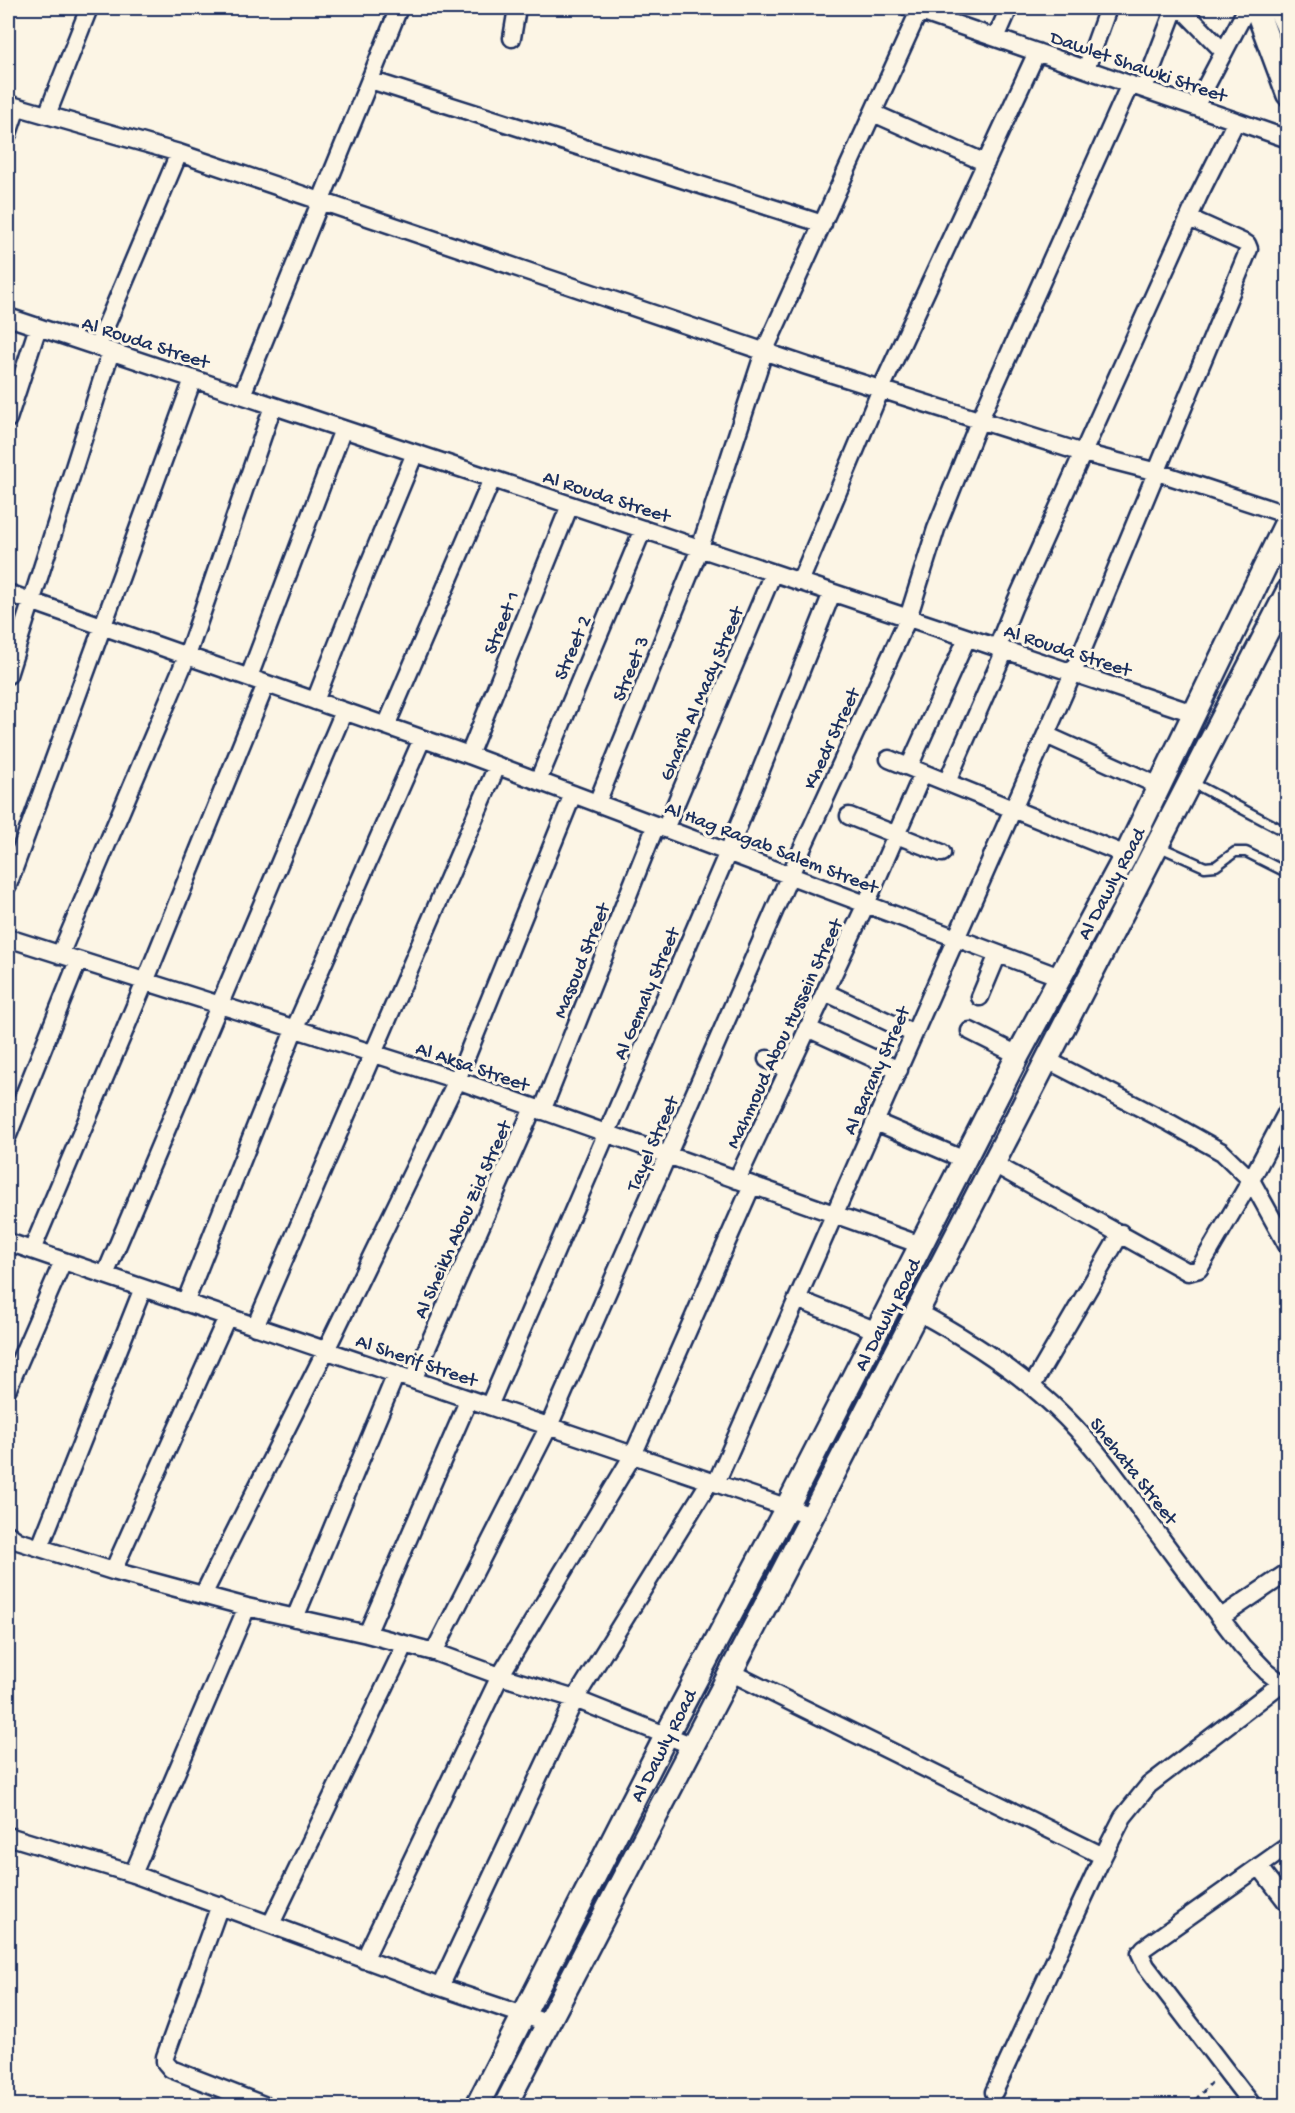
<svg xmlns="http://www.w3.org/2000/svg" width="1295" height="2113" viewBox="0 0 1295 2113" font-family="'Gochi Hand',sans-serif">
	<rect width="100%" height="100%" fill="#fcf5e5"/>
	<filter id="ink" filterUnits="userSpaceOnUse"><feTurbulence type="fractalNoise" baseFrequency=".0167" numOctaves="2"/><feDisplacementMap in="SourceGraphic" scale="12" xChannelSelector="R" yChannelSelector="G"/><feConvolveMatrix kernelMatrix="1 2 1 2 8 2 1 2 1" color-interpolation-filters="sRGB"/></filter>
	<g filter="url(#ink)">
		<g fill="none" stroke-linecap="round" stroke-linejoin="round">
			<!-- lane casing -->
			<g stroke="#1b2f5e" stroke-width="13">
				<path id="lane" d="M1191,782L1288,833
					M1158,846L1205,867L1216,866L1235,852H1246L1288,873"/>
			</g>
			<!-- street casing -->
			<g stroke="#1b2f5e" stroke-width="21">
				<path id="street" d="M909,8L1288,139
					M1181,8L1223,51
					M512,38L517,8
					M996,38L1009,8
					M1086,69L1108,8
					M370,80L823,224
					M1144,89L1175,8
					M8,104L179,153L807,366L1083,453L1157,472L1288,515
					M1195,107L1247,8
					M873,113L986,163
					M47,115L89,8
					M8,134L17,107
					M8,317L1193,713
					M97,347L179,153
					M242,395L399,8
					M8,419L38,327
					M800,582L881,389L1037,52
					M8,593L469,755L1060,977
					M997,648L1013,608L1199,195L1236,121
					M8,675L111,351
					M249,677L343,429
					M315,701L364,576L415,453
					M386,726L492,479
					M1046,735L1159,786
					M469,755L570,505
					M889,759L1126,855
					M909,767L967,638
					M538,781L643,529
					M947,782L1005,650
					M597,803L700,548L764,352L919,11
					M849,816L942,853
					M665,829L773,573
					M8,885L193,379
					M8,938L457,1080L921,1245
					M60,955L187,656L273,406
					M825,992L914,1034
					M980,997L998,954
					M807,1028L899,1070
					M970,1031L1018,1055
					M767,1059L787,1070
					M1047,1060L1170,1123L1222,1152L1251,1180L1288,1247
					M542,1111L656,825
					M876,1122L965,1160
					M8,1135L78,961
					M994,1164L1188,1272L1199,1269L1251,1180L1288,1110
					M737,1180L866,904L923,773
					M8,1242L812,1516
					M32,1250L145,982L266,684
					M105,1275L344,711
					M797,1299L877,1331
					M185,1303L294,1030L422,739
					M918,1312C972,1341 1023,1374 1066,1418C1096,1448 1121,1483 1146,1518C1178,1561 1209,1604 1242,1646L1267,1672L1288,1688
					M255,1327L497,766
					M413,1380L533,1108
					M1032,1386L1121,1233
					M8,1388L63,1261
					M489,1406L728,852L832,593
					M716,1483L1073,673L1249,249L1247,244L1189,218
					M8,1534L18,1541L113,1571L247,1607L367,1634L434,1652L500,1676L575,1699L693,1746
					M40,1547L143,1288
					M113,1571L227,1317
					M203,1595L326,1350L457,1080L573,794
					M295,1618L396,1374
					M1220,1618L1288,1572
					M367,1634L469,1399
					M434,1652L549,1426L790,875L908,618L936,529L980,419L1130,84
					M732,1673L1103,1856
					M8,1836L133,1874L440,1987L547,2023
					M1259,1866L1288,1904
					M133,1874L247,1607
					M220,1905L165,2057V2062L171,2069L266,2106
					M271,1924L405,1645
					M364,1960L500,1676L633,1455L752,1185
					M440,1987L575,1699L710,1481
					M994,2092L1103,1856L1123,1817L1149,1785L1282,1683
					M1253,2106L1146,1966L1140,1953L1144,1948L1288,1846"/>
			</g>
			<!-- secondary casing -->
			<g stroke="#1b2f5e" stroke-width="27">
				<path id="secondary" d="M1256,8L1288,94
					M1279,8L1288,28
					M477,2106L666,1736L787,1507L1018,1055L1126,855L1288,519
					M505,2106L812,1516L1288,591"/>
			</g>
			<!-- path -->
			<path stroke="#1b2f5e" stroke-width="3" stroke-dasharray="4.5 4.5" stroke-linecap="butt" d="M1190,2106L1212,2082"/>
			<!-- lane -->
			<use href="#lane" stroke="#fcf5e5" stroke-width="8"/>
			<!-- street -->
			<use href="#street" stroke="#fcf5e5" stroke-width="16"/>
			<!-- secondary -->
			<use href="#secondary" stroke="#fcf5e5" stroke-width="22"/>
		</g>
	</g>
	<g text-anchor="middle" stroke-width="6" stroke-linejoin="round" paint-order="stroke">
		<!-- street labels -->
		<g font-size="20" fill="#1b2f5e" stroke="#fcf5e5">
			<text transform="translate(1139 65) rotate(19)" y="7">Dawlet Shawki Street</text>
			<text transform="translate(146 341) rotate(18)" y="7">Al Rouda Street</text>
			<text transform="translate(607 495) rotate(18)" y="7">Al Rouda Street</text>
			<text transform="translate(500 622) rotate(-68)" y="7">Street 1</text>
			<text transform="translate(571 647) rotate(-67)" y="7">Street 2</text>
			<text transform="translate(1068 649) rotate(18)" y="7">Al Rouda Street</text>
			<text transform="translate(629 668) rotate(-68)" y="7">Street 3</text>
			<text transform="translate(700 693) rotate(-67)" y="7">Gharib Al Mady Street</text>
			<text transform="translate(830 738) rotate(-65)" y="7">Khedr Street</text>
			<text transform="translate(772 846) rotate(21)" y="7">Al Hag Ragab Salem Street</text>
			<text transform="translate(1110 883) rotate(-62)" y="7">Al Dawly Road</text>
			<text transform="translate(580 960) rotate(-68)" y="7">Masoud Street</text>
			<text transform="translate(645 993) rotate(-67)" y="7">Al Gemaly Street</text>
			<text transform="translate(783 1033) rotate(-65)" y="7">Mahmoud Abou Hussein Street</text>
			<text transform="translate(473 1065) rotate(19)" y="7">Al Aksa Street</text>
			<text transform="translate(875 1070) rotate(-66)" y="7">Al Barany Street</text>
			<text transform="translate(651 1143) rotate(-66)" y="7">Tayel Street</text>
			<text transform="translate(461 1219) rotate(-66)" y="7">Al Sheikh Abou Zid Street</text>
			<text transform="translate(886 1314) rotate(-63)" y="7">Al Dawly Road</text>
			<text transform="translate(417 1359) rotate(19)" y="7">Al Sherif Street</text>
			<text transform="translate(1135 1470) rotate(52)" y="7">Shehata Street</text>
			<text transform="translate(662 1745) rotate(-63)" y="7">Al Dawly Road</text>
		</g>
	</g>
	<!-- margin -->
	<rect width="1295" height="2113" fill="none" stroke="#fcf5e5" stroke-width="30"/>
	<rect x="15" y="15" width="1265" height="2083" fill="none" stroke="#1b2f5e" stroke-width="2" filter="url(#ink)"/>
</svg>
